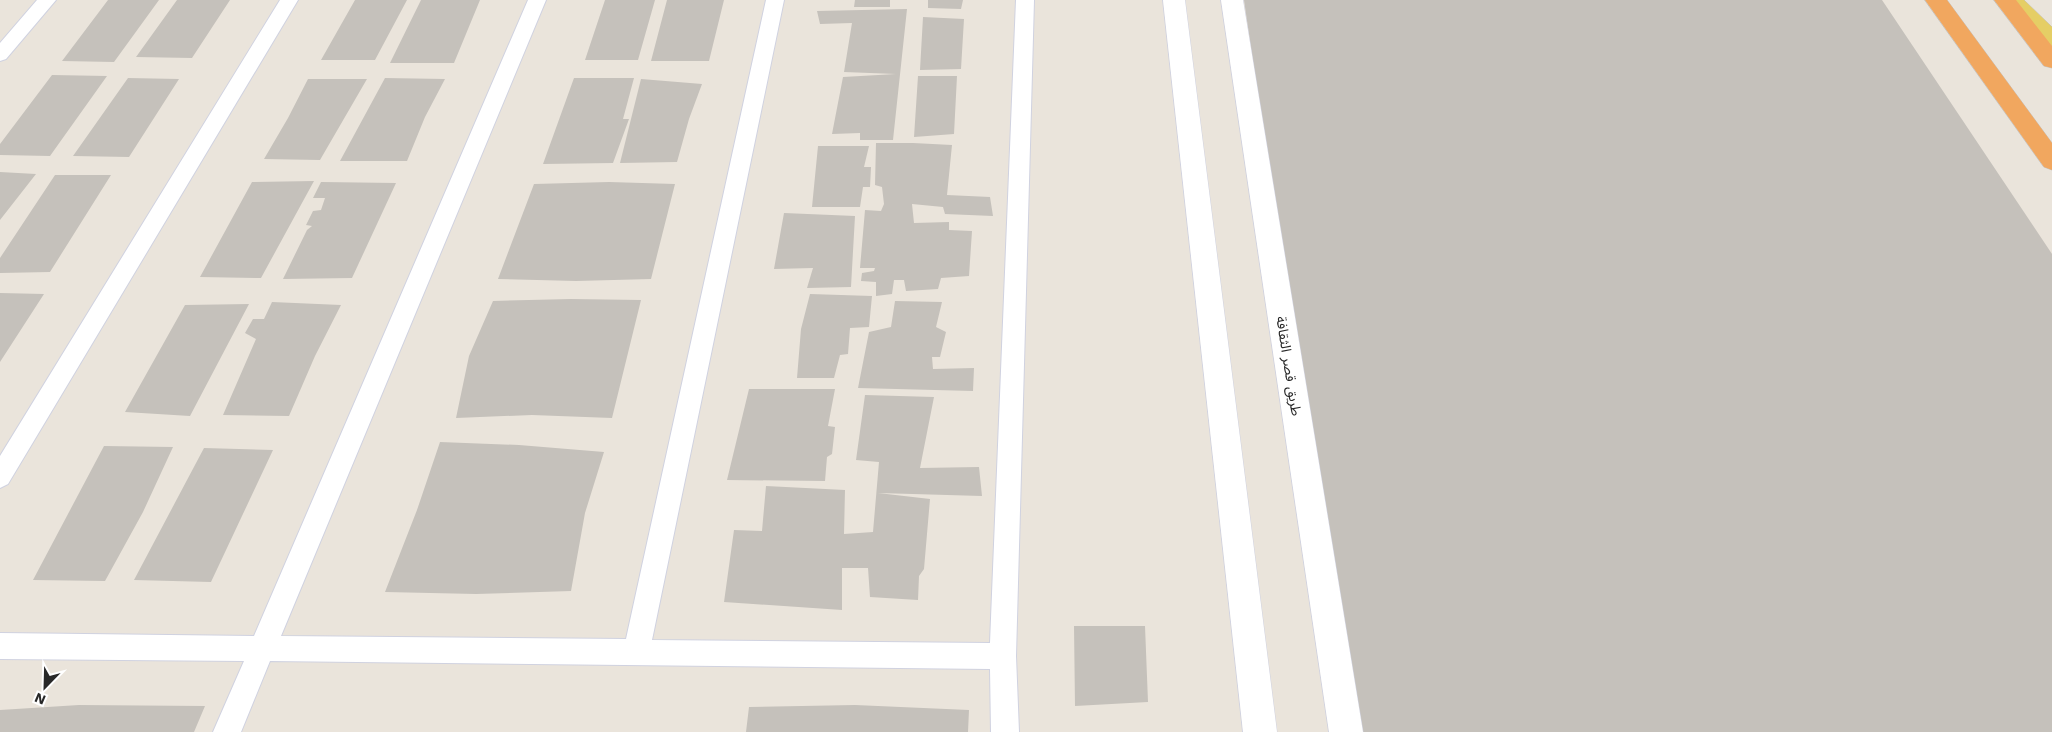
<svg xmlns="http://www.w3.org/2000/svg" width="2052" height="732" viewBox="0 0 2052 732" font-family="'Work Sans','Noto Sans Arabic',sans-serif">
	<rect width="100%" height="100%" fill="#eae4db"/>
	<!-- building -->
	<path fill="#c5c1bb" d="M108,0H159L114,62L62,61Z
		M177,0H230L192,58L136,57Z
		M355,0H407L375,60H321Z
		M421,0H480L454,63H390Z
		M605,0H655L638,60H585Z
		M667,0H724L709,61H651Z
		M855,0H890V7H854Z
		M928,0H963L961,9L928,8Z
		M1244,0H1882L2052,254V732H1351Z
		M907,9L893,140H860V133L832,134L843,77L896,74L844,72L852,23L820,24L817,11Z
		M923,17L964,19L961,69L920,70Z
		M52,75L107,76L50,156L0,155V144Z
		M918,76H957L954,134L914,137Z
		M128,78L179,79L129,157L73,156Z
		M385,78L445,79L425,117L407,161H340Z
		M574,78H634L623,119H629L613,163L543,164Z
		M308,79H367L320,160L264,159L288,118Z
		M641,79L702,84L689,119L677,162L620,163Z
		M876,143H913L952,145L947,195L990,197L993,216L945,214L943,207L912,204L914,223L949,222V230L972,231L969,276L941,278L938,289L906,291L904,280H894L892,294L876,296V282L861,281L862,273L874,271L875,268H860L865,210L881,211L884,204L882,187L875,185Z
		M818,146H869L864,167H871L870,187H863L860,207H812Z
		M0,172L36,174L0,220Z
		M55,175H111L50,272L0,273V258Z
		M314,181L261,278L200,277L252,182Z
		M321,182L396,183L352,278L283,279L307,230L312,226L306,225L313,211L321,210L325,198H313Z
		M609,182L675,184L651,279L576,281L498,279L534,184Z
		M784,213L855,216L851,287L807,288L813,268L774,269Z
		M0,293L44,294L0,362Z
		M810,294L872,296L869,327L850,328L848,354L840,355L834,378H797L801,329Z
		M571,299L641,300L612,418L532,415L456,418L469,356L493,301Z
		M895,301L942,302L936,327L946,332L940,357H932L933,369L974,368L973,391L858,388L869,332L891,327Z
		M272,302L341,305L315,356L289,416L223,415L256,339L245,333L253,319H264Z
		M249,304L190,416L125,412L185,305Z
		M749,389H835L828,426L835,427L832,454L827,457L825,481L727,480Z
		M865,395L934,397L920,468L979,467L982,496L878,493L930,499L924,569L919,576L918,600L870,597L868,568H842V610L724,602L734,530L762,531L766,486L845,490L844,534L873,532L879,462L856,460Z
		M440,442L519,445L604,452L585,513L571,591L476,594L385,592L417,510Z
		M104,446L173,447L143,512L105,581L33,580Z
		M204,448L273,450L211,582L134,580Z
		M1074,626H1145L1148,702L1075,706Z
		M79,705L205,706L194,732H0V710Z
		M855,705L969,710L968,732H746L749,707Z"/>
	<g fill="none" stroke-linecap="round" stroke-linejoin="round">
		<!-- lane casing -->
		<g stroke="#d0d2e0" stroke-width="2">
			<path id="lane" d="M37,0H56L6,59L0,61V43Z
				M280,0H298L8,484L0,488V456Z
				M528,0H546L281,636L626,639L766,0H784L652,640L990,643L1016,0H1034L1016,656L1019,732H991L990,669L270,661L241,732H213L244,661L0,659V633L254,636Z"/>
		</g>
		<!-- secondary casing -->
		<g stroke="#d0d2e0" stroke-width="1">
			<path id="secondary" d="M1163,0H1185L1277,732H1243Z
				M1221,0H1243L1363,732H1329Z"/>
		</g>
		<!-- primary casing -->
		<g stroke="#c3c3c3" stroke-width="1">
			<path id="primary" d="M2000,0H2024L2052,27V46L2044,44Z"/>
		</g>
		<!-- highway casing -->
		<g stroke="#c3c3c3" stroke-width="1">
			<path id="highway" d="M1925,0H1947L2052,143V170L2044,167Z
				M1994,0H2016L2052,46V68L2044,66Z"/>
		</g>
		<!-- lane -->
		<use href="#lane" fill="#fff" fill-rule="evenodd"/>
		<!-- secondary -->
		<use href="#secondary" fill="#fff" fill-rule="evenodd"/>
		<!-- primary -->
		<use href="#primary" fill="#e5ce65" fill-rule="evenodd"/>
		<!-- highway -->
		<use href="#highway" fill="#f1a75f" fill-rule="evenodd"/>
	</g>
	<g text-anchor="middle" stroke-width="4" stroke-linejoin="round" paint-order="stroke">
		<!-- street labels -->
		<g font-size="14" fill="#282828" stroke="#fff">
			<text transform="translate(1289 366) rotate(81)" y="5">طريق قصر الثقافة</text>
		</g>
	</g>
	<!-- north arrow -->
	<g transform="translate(45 687) rotate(203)" stroke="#ffffff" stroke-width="4" paint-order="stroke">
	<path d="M0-4L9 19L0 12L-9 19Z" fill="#282828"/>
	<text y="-8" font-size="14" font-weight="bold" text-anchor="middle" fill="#282828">N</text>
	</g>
</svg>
